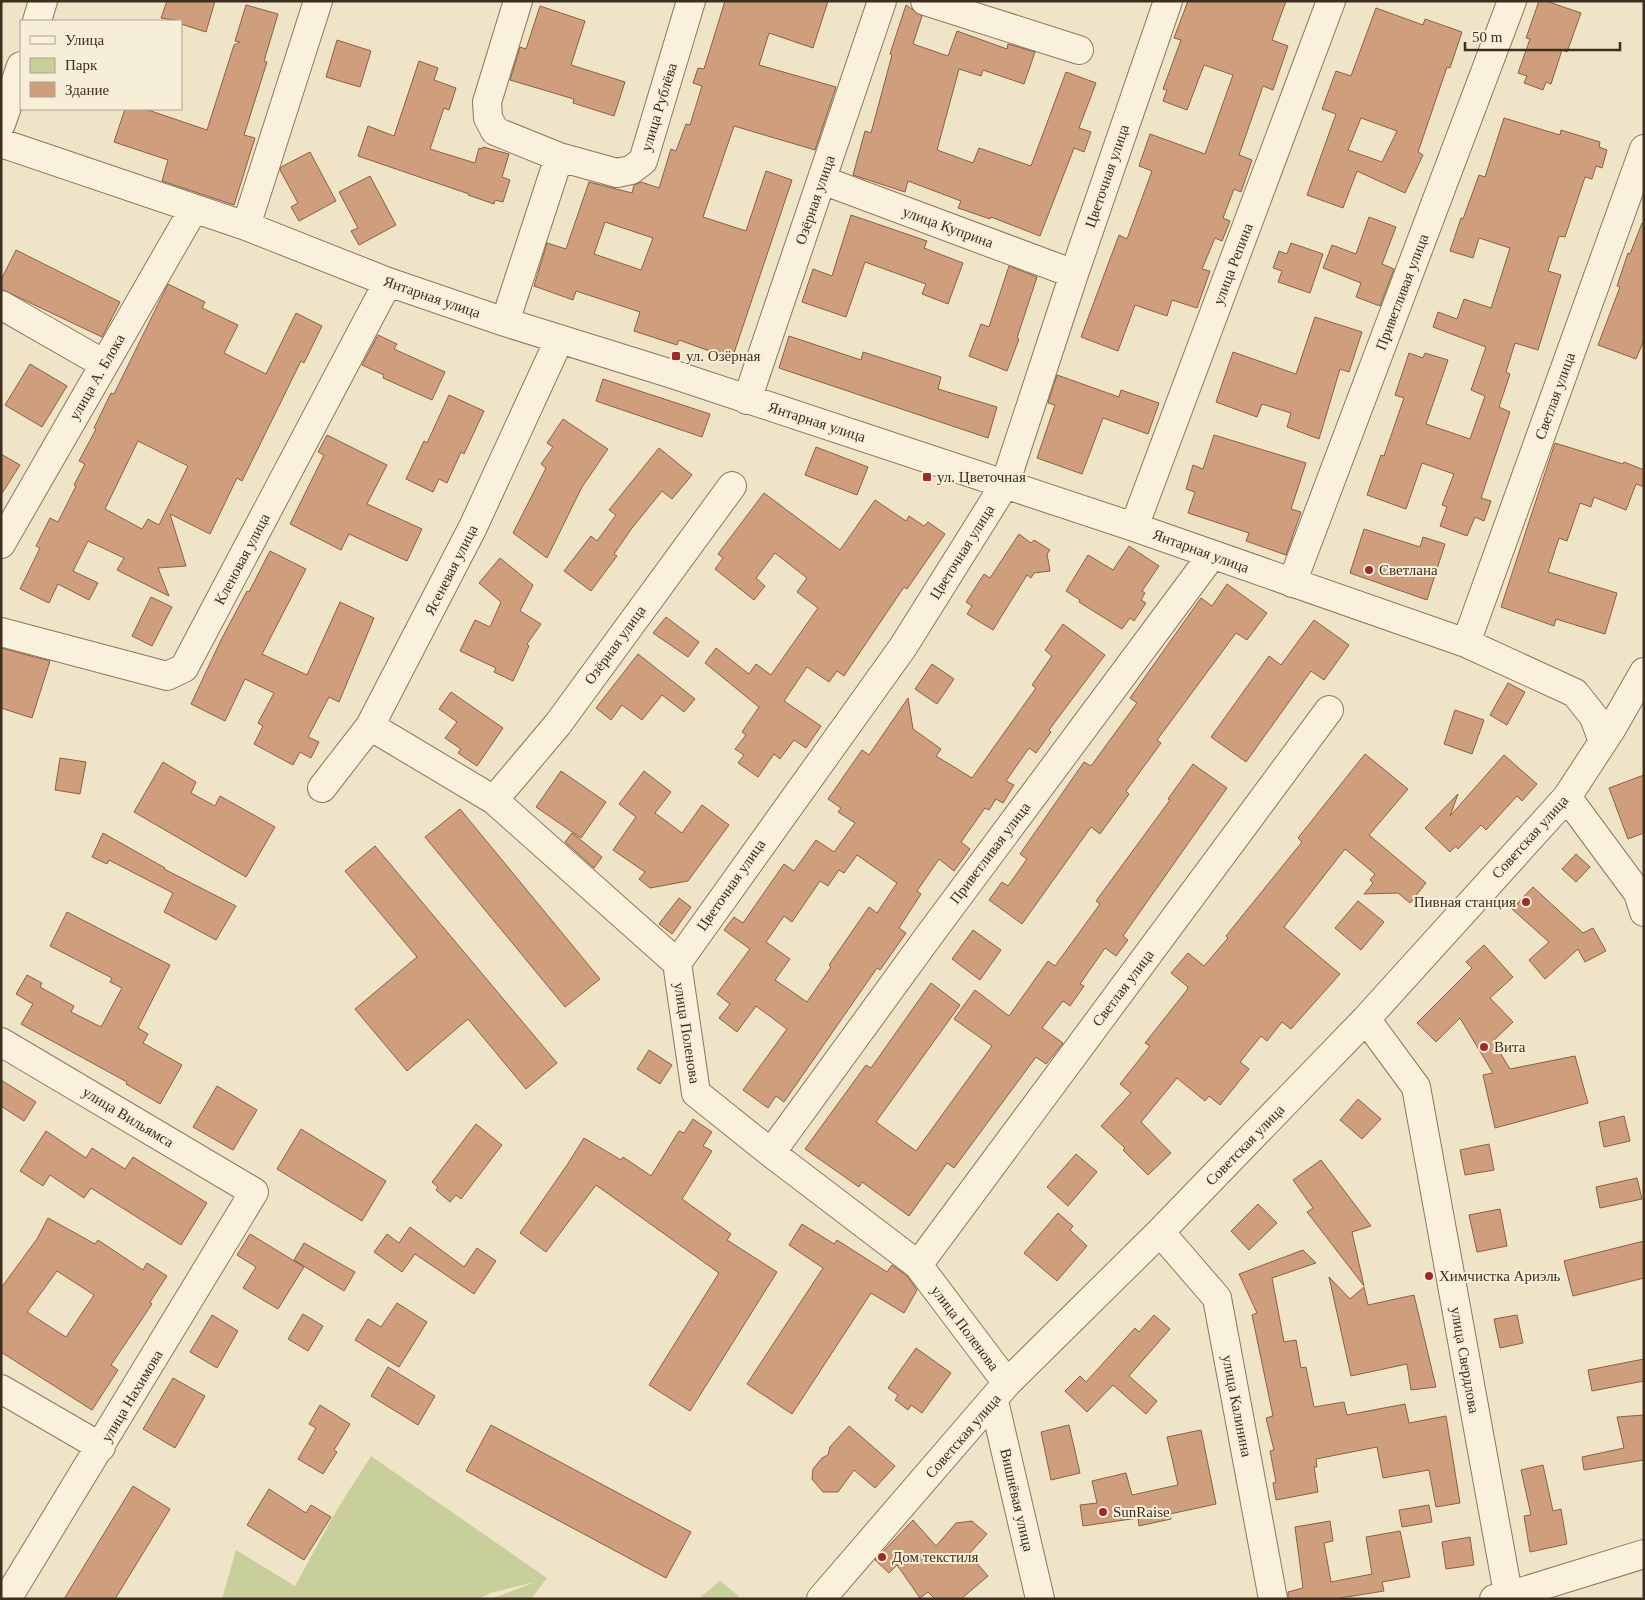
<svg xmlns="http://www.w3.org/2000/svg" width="1645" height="1600" viewBox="0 0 1645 1600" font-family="'Times New Roman',serif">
	<rect width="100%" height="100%" fill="#f0e4c8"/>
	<!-- green -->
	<path fill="#c9cf9b" d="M371,1456L547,1578L531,1599H491L535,1582L490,1593L479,1599H222L236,1550L295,1586L335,1513Z
		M720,1581L739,1596L735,1599H698Z"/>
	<!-- building -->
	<path fill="#cf9f7d" stroke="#8d5f41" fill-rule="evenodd" d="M167,1H215L206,32L181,24V21L161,18Z
		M725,1H828L813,48L769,33L759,65L836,87L815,150L734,126L703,217L746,231L766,171L792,180L732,359L679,340L677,345L634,331L640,312L576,291L573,300L534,286L547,243L566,249L589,182L632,193L634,185L641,182L659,188L671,149L676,151L686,124L690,125L702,86L693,83L698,68L704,69ZM605,222L653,238L641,270L594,254Z
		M1188,1H1286L1272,40L1288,46L1273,90L1263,86L1239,155L1252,160L1241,192L1234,189L1223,218L1230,221L1222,241L1215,238L1202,269L1210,271L1197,308L1172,300L1167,316L1135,305L1118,351L1081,337L1119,235L1127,239L1152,171L1139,166L1150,134L1205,154L1233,75L1204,65L1187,110L1163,101L1167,90L1163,89L1181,40L1174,38Z
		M1539,1H1546L1581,13L1567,52L1562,50L1551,84L1546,82L1543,90L1524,83L1527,76L1518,73L1530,39L1526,38Z
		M246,5L278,14L264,61L267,62L244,135L255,138L234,205L162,181L168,160L114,142L125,109H145L207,130L234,45L240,42L235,41Z
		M906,5L922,16L913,44L948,56L957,31L1007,49L1008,44L1035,52L1024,84L983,70L981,76L959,69L937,150L973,163L979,148L1031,166L1066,72L1096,83L1079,128L1091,132L1084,152L1074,148L1040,236L991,217L990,219L958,208L961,201L908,181L905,192L853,175L865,131L871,133L892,55L890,54Z
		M540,6L585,21L571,65L625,82L614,116L573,103L574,99L510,80L520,47L526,49Z
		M1376,8L1423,25L1425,19L1462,32L1450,68L1447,67L1418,152L1423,155L1405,193L1357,171L1343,208L1307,195L1336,114L1322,109L1336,71L1351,76ZM1361,118L1397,131L1382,162L1348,150Z
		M337,40L371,51L360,87L326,77Z
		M419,61L438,68L434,80L456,88L449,110L444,108L430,149L475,163L479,148L482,149L483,147L509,154L502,177L510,180L503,202L495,200L494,204L468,195L469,194L358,156L368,126L394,136Z
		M1504,118L1560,135L1561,130L1600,142L1599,147L1607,150L1602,168L1596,166L1592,179L1585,177L1565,237L1559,236L1548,271L1561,275L1538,350L1515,343L1506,372L1510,374L1499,407L1510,412L1481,498L1491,501L1484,521L1475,517L1467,536L1440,526L1447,507L1442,505L1454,474L1422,463L1406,509L1367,495L1381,455L1384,456L1404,398L1395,395L1409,353L1423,358L1425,353L1448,360L1426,424L1470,439L1485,396L1471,390L1486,347L1433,327L1438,312L1457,319L1464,299L1491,308L1510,248L1479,238L1473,258L1450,251L1461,218L1463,219L1479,175L1485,177Z
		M310,152L336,201L299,221L291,207L298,203L280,170L281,167Z
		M370,176L396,225L359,245L351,231L358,228L339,192Z
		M851,215L927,241L924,248L963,263L948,304L922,294L926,284L865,262L846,317L802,302L813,269L832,276Z
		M1369,217L1396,227L1382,264L1394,269L1380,306L1356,297L1361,283L1323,268L1332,245L1356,254Z
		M1642,223H1644V340L1636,359L1598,345L1620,287L1617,286L1628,253L1630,254Z
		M1291,243L1323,254L1310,293L1278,282L1282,271L1273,268L1279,251L1287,254Z
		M16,250L120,302L102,337L1,289V280Z
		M1009,266L1037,277L1017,338L1019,339L1007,371L969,356L981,324L989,327Z
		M168,284L205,302L202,308L238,325L224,353L266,374L296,313L322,326L304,363L301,361L242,481L237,478L210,534L170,514L186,566L158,568L169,596L117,570L124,558L88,541L73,571L98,583L89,600L58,584L49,603L20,589L40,548L36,546L50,518L58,522L76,486L74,485L85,464L79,461L96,429L94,428L111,393L114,394ZM138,441L188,466L159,525L148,519L142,529L105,509Z
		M1315,317L1362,332L1349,372L1340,369L1319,439L1287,427L1291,413L1262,404L1257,417L1216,402L1233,352L1296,374Z
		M378,335L397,344L394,349L445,372L432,400L383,378L384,375L362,365Z
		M789,336L861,360L863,352L941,377L938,389L997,407L988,438L779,368Z
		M30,364L67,386L42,427L5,405Z
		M1057,375L1119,397L1121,390L1159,403L1148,434L1103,418L1082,474L1037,458L1055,405L1048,403Z
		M603,379L710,414L702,437L596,401Z
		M449,395L484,411L464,454L461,452L447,483L439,479L433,492L406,479L424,441L427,443Z
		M563,419L608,449L582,487L547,558L513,533L546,468L541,464L553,447L547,443Z
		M327,435L387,465L367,504L422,529L407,561L349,534L341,550L290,524L324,455L318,452Z
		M1214,435L1306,463L1291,509L1301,512L1286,555L1246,541L1249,533L1188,513L1195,492L1186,489L1193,465L1203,469Z
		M1555,443L1623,464L1624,462L1644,470V487L1636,484L1626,510L1594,497L1591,507L1580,503L1567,541L1559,538L1548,572L1617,593L1605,634L1556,619L1554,626L1501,607Z
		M816,447L868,467L857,495L805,475Z
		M659,448L692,475L672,499L662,491L632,528L614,554L617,556L591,591L564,571L591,536L597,541L616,515L609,510Z
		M1,454L20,465L1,495Z
		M764,493L840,550L875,500L906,521L909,516L924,526L928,522L945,534L907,589L904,587L844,676L837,671L829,682L807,667L784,701L821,726L806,748L794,740L780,759L774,754L758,777L738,763L744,755L735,749L746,735L742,732L759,707L705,663L716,648L749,674L756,664L771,675L818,608L797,592L807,578L775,553L756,578L765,586L754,600L715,569L723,558L718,554Z
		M1364,529L1420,547L1423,537L1445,544L1427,600L1350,573Z
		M1019,534L1031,543L1034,540L1050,550L1047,554L1050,571L1034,573L1031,578L1027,575L993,630L967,614L972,606L966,602L984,574L990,578Z
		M1129,546L1159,566L1142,591L1145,593L1141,600L1146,603L1134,621L1130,618L1122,629L1079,602L1080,600L1066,591L1088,555L1113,570Z
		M270,551L306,569L262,654L307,675L340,602L374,618L339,702L329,697L308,737L319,742L311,758L300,752L293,765L254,744L263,726L258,723L274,693L245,679L225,721L191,704L221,640L247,591L249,592Z
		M500,558L533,585L520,611L541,624L527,644L529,646L513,681L494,672L496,668L460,651L475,620L490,627L501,602L479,583Z
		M1227,584L1267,613L1247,640L1236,633L1157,740L1161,743L1126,791L1129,794L1100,834L1091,827L1022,924L989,900L1002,882L1008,886L1027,859L1020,854L1084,762L1091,766L1137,703L1130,698L1201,598L1212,606Z
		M151,597L172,607L152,646L132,636Z
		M666,617L699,642L688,657L653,633Z
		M1314,620L1349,645L1324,680L1311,671L1246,762L1211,737L1269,656L1281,665Z
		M1063,624L1105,655L1049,730L1051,732L1036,753L1029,748L1006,781L1014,785L1003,803L996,799L989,810L985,808L961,842L970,849L954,871L939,859L917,891L921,894L899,928L906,933L880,970L877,968L784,1102L776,1096L768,1108L743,1090L787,1029L756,1006L737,1032L719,1018L730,1004L717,994L750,949L724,930L734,917L743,923L784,864L794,871L816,840L834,852L855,823L838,812L841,808L828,799L862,750L869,755L908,698L913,729L941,749L936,756L972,778L1036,688L1032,685L1052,656L1045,650ZM857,855L897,883L877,913L869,907L829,965L831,967L807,1002L775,980L790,959L766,942L784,916L792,922L820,881L828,886L839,870L844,873Z
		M1,648L50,661L32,718L1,708Z
		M638,654L695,699L684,712L662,695L642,720L622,705L611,720L596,708Z
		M932,664L954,679L937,704L915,689Z
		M1508,683L1525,692L1507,725L1490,715Z
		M451,692L503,728L477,766L458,753L461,749L445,738L457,722L439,709Z
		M1455,710L1484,720L1472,754L1444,744Z
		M1365,754L1408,789L1369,835L1426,883L1410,903L1398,893L1364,894L1373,883L1370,880L1375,874L1345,849L1284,927L1340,974L1291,1029L1282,1022L1267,1041L1261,1036L1240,1062L1249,1069L1220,1105L1209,1096L1205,1101L1177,1078L1141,1122L1171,1153L1148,1175L1123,1150L1125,1148L1101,1126L1131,1093L1120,1084L1150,1046L1145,1043L1187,990L1188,987L1171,973L1188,953L1204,966L1228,938L1226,936L1302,842L1298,838Z
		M1504,755L1537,784L1522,801L1517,796L1486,830L1481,825L1458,849L1456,846L1450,852L1425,828L1458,794L1450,816Z
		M60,758L86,762L80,794L55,790Z
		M163,762L196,782L191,793L215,806L220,796L275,827L246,877L134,812Z
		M1193,764L1227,788L1123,936L1128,940L1116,956L1105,948L1080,984L1084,986L1070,1006L1063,1001L1042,1028L1063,1043L1052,1057L1046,1064L1036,1057L954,1168L947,1163L909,1216L862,1182L859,1187L805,1149L866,1065L871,1068L931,983L960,1005L876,1122L916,1151L992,1046L954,1019L975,990L1009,1016L1048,961L1055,966L1100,904L1096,901L1170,800L1168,799Z
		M561,771L606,802L581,838L536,807Z
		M644,771L671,792L655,813L682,833L702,805L729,825L688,881L650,888L639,879L645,872L613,850L636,817L619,804Z
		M1644,775V833L1628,839L1609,788Z
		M460,809L600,979L565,1007L425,837Z
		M103,833L165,868L164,869L236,906L216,940L164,912L173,893L109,860L107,864L92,857Z
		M572,833L602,857L594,868L565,842Z
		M375,846L557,1063L526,1089L468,1019L407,1071L355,1009L417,957L345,871Z
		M1576,854L1590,867L1576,882L1562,869Z
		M1533,887L1583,933L1593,928L1606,951L1585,962L1578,949L1545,979L1529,960L1549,942L1512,909Z
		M679,898L691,907L672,934L659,924Z
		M1358,901L1384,922L1361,950L1335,928Z
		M67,912L170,965L138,1028L148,1034L143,1043L182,1065L160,1104L126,1084L127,1082L21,1024L33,1004L16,994L27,975L42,983L40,987L74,1006L71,1012L101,1027L122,988L110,982L112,978L50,946Z
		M973,930L1001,950L980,980L952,959Z
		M1484,945L1513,977L1490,998L1513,1022L1493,1041L1510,1069L1575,1056L1588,1103L1495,1128L1483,1075L1493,1073L1460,1018L1436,1042L1417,1023L1472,968L1466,962Z
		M649,1050L672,1065L660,1084L637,1069Z
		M1,1080L36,1102L24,1121L1,1106Z
		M217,1086L257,1110L233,1150L193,1127Z
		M1358,1099L1381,1119L1362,1139L1340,1120Z
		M1624,1116L1630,1141L1604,1147L1599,1122Z
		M693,1119L712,1132L703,1146L712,1151L682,1199L731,1234L727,1240L777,1272L690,1411L649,1385L719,1273L596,1185L546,1252L520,1233L567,1165L584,1138L621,1160L623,1157L651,1176L679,1131L684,1133Z
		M476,1124L502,1145L461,1199L456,1195L450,1202L436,1190L438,1187L432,1182Z
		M301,1129L386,1181L362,1221L277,1169Z
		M46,1131L86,1158L92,1148L125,1169L133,1157L207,1203L181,1245L91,1188L84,1198L50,1175L43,1186L20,1171Z
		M1489,1144L1494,1170L1465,1175L1460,1150Z
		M1076,1154L1097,1172L1068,1206L1047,1187Z
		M1321,1160L1371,1226L1352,1232L1364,1286L1307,1212L1313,1208L1293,1180Z
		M1637,1178L1642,1199L1600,1208L1596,1187Z
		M1258,1204L1277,1223L1249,1250L1231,1231Z
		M1500,1209L1507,1246L1477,1252L1469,1215Z
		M1058,1213L1073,1226L1070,1230L1087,1246L1057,1281L1024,1253Z
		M48,1218L95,1244L98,1240L143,1270L147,1263L167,1276L150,1302L152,1304L111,1365L118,1370L92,1410L1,1352V1288L37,1239ZM57,1271L94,1295L66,1337L27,1312Z
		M802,1224L834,1244L837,1240L887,1272L892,1265L907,1276L917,1290L904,1313L871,1293L792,1414L747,1384L823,1268L789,1245Z
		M410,1227L464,1267L477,1248L496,1261L474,1294L415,1254L402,1272L374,1252L387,1234L399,1243Z
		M250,1234L304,1267L278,1309L243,1288L256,1267L237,1255Z
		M1644,1241V1278L1573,1296L1564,1261Z
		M304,1243L355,1272L344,1291L294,1260Z
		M1303,1250L1316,1263L1272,1278L1284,1342L1296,1340L1301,1368L1306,1367L1314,1407L1344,1402L1347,1415L1405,1404L1409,1423L1446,1416L1460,1503L1436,1507L1429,1470L1383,1478L1377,1447L1316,1459L1317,1467H1314L1318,1492L1276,1500L1273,1483L1276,1482L1270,1451L1274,1450L1266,1418L1273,1416L1252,1315L1257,1313L1239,1274Z
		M1329,1277L1350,1299L1364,1287L1368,1305L1414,1295L1436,1387L1411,1390L1407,1364L1351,1376Z
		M397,1303L427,1322L399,1367L355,1340L368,1319L381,1327Z
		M303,1314L323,1326L308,1351L288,1339Z
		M212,1315L238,1331L217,1368L190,1352Z
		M1154,1315L1170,1329L1129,1376L1157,1401L1146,1414L1113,1385L1087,1412L1065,1391L1080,1376L1086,1382L1135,1328L1139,1332Z
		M1517,1315L1523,1343L1500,1348L1494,1319Z
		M916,1348L951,1373L922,1413L911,1405L908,1410L895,1400L898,1395L888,1388Z
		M1644,1359V1381L1592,1391L1588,1370Z
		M388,1367L435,1396L418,1425L371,1396Z
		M173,1378L205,1396L175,1448L143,1429Z
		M320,1405L350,1424L334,1450L337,1452L323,1474L298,1459L316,1428L309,1424Z
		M1644,1415V1460L1584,1470L1582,1457L1624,1448L1617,1417Z
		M491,1425L691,1532L666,1578L466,1471Z
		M1069,1425L1080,1473L1051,1480L1041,1432Z
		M849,1426L895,1466L875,1488L854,1470L838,1492H823L812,1479L813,1469L822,1458L828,1455L830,1447Z
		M1201,1430L1216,1504L1170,1514L1171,1519L1139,1526L1138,1518L1083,1526L1080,1505L1097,1503L1092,1481L1126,1473L1132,1495L1178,1485L1167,1437Z
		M1543,1465L1553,1511L1561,1509L1567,1544L1530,1552L1524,1516L1531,1515L1521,1470Z
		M133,1486L170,1509L115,1599H64Z
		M269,1489L306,1513L311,1505L331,1517L304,1560L247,1525Z
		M1429,1505L1432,1522L1402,1527L1399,1510Z
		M913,1520L936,1546L956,1523L972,1521L987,1534L969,1554L988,1576L961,1599H935L928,1592L920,1598L897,1565L889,1573L875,1560Z
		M1330,1521L1333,1541L1324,1543L1331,1582L1372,1574L1366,1537L1400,1531L1410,1577L1382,1582L1384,1591L1334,1599H1288V1592L1303,1588L1295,1527Z
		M1470,1537L1474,1565L1446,1569L1442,1542Z"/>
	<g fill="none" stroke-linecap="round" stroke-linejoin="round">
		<!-- minor casing -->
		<g stroke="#8d765c" stroke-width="30">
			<path id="minor" d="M518,1L487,102L488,118L495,131L559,157
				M925,1L1079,50
				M37,21L43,1
				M1,124L21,66
				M1,143L246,226L388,282L505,322L672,374L932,460L1134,527L1466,643L1575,693L1594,717L1603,742
				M822,180L1074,274
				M246,226L318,1
				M1,305L104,364
				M505,322L559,157L617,173L631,170L643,161L691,1
				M747,400L882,1
				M1134,527L1331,1
				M1,544L193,210
				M1292,583L1512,1
				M1,632L167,676L184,668L388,282
				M1466,643L1644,149
				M370,726L494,800L677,963L696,1093L771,1153L918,1265L1007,1383
				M322,788L370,726L473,527L559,340
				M1567,797L1638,893L1644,912
				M494,800L558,724L732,486
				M677,963L903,647L1005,484L1074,274L1168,1
				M1366,1019L1416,1087L1509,1599
				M1,1042L254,1192L7,1599
				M771,1153L928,937L1212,555
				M1160,1232L1217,1298L1273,1599
				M918,1265L1329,710
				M1,1389L101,1447
				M994,1401L1040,1599
				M821,1599L1007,1383L1160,1232L1366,1019L1567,797L1612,728L1644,672
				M1494,1599L1508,1596L1644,1554"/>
		</g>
		<!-- minor -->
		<use href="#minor" stroke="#faf1dc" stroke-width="28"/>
	</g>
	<!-- markers -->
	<g fill="#9e2a2b" stroke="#f7eed8" stroke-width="2">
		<rect x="671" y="351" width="10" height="10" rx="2.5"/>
		<rect x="922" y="472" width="10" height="10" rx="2.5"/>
		<circle cx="1369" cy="570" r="5"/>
		<circle cx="1526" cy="902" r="5"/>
		<circle cx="1484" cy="1047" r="5"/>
		<circle cx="1429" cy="1276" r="5"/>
		<circle cx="1103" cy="1512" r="5"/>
		<circle cx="882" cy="1557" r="5"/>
	</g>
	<g text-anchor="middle" stroke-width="4" stroke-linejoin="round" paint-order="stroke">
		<!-- street labels -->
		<g font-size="15" fill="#3d2e20" stroke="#f7eed8">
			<text transform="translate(659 107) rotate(-73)" y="5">улица Рублёва</text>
			<text transform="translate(1107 176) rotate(-71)" y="5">Цветочная улица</text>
			<text transform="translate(815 200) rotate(-71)" y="5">Озёрная улица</text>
			<text transform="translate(948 227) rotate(20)" y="5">улица Куприна</text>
			<text transform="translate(1233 264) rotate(-69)" y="5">улица Репина</text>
			<text transform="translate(1402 292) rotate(-69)" y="5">Приветливая улица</text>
			<text transform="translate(432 297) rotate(19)" y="5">Янтарная улица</text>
			<text transform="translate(97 377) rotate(-60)" y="5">улица А. Блока</text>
			<text transform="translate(1555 396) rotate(-70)" y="5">Светлая улица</text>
			<text transform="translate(817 422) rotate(18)" y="5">Янтарная улица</text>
			<text transform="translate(1201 551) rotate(20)" y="5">Янтарная улица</text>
			<text transform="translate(962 552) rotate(-58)" y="5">Цветочная улица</text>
			<text transform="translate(242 559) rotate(-62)" y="5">Кленовая улица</text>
			<text transform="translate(451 570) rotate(-63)" y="5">Ясеневая улица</text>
			<text transform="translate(615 645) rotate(-54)" y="5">Озёрная улица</text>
			<text transform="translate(1530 837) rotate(-48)" y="5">Советская улица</text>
			<text transform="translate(990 853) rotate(-53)" y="5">Приветливая улица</text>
			<text transform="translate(731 885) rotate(-55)" y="5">Цветочная улица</text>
			<text transform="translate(1123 988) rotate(-53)" y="5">Светлая улица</text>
			<text transform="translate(687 1033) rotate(81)" y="5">улица Поленова</text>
			<text transform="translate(128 1117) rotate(31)" y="5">улица Вильямса</text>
			<text transform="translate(1245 1145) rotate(-46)" y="5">Советская улица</text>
			<text transform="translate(965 1328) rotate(53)" y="5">улица Поленова</text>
			<text transform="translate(1465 1360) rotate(80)" y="5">улица Свердлова</text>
			<text transform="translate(132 1396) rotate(-59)" y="5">улица Нахимова</text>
			<text transform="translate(1237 1406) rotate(79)" y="5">улица Калинина</text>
			<text transform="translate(963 1436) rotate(-49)" y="5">Советская улица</text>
			<text transform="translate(1017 1500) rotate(77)" y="5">Вишнёвая улица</text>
		</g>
		<!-- poi labels -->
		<g font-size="15" fill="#3d2e20" stroke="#f7eed8" text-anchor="start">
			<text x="686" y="361">ул. Озёрная</text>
			<text x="937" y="482">ул. Цветочная</text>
			<text x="1379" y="575">Светлана</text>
			<text x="1516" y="907" text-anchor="end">Пивная станция</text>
			<text x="1494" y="1052">Вита</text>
			<text x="1439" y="1281">Химчистка Ариэль</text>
			<text x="1113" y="1517">SunRaise</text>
			<text x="892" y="1562">Дом текстиля</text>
		</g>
	</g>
	<!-- border -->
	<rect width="1645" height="1600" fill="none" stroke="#3d2e20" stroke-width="5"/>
	<!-- legend -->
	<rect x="20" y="20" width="162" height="90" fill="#f7eed8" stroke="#ada18e"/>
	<rect x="30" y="36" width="25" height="8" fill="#faf1dc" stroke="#ada18e"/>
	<text x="65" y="45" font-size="15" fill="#3d2e20">Улица</text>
	<rect x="30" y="58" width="25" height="15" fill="#c9cf9b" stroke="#ada18e"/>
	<text x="65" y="70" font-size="15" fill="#3d2e20">Парк</text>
	<rect x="30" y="82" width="25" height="15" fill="#cf9f7d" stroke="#ada18e"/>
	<text x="65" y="95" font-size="15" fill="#3d2e20">Здание</text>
	<!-- scale -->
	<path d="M1465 42v8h155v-8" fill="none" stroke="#3d2e20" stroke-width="2.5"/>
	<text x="1472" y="42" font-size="15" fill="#3d2e20" stroke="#f7eed8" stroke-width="4" paint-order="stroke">50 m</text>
</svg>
